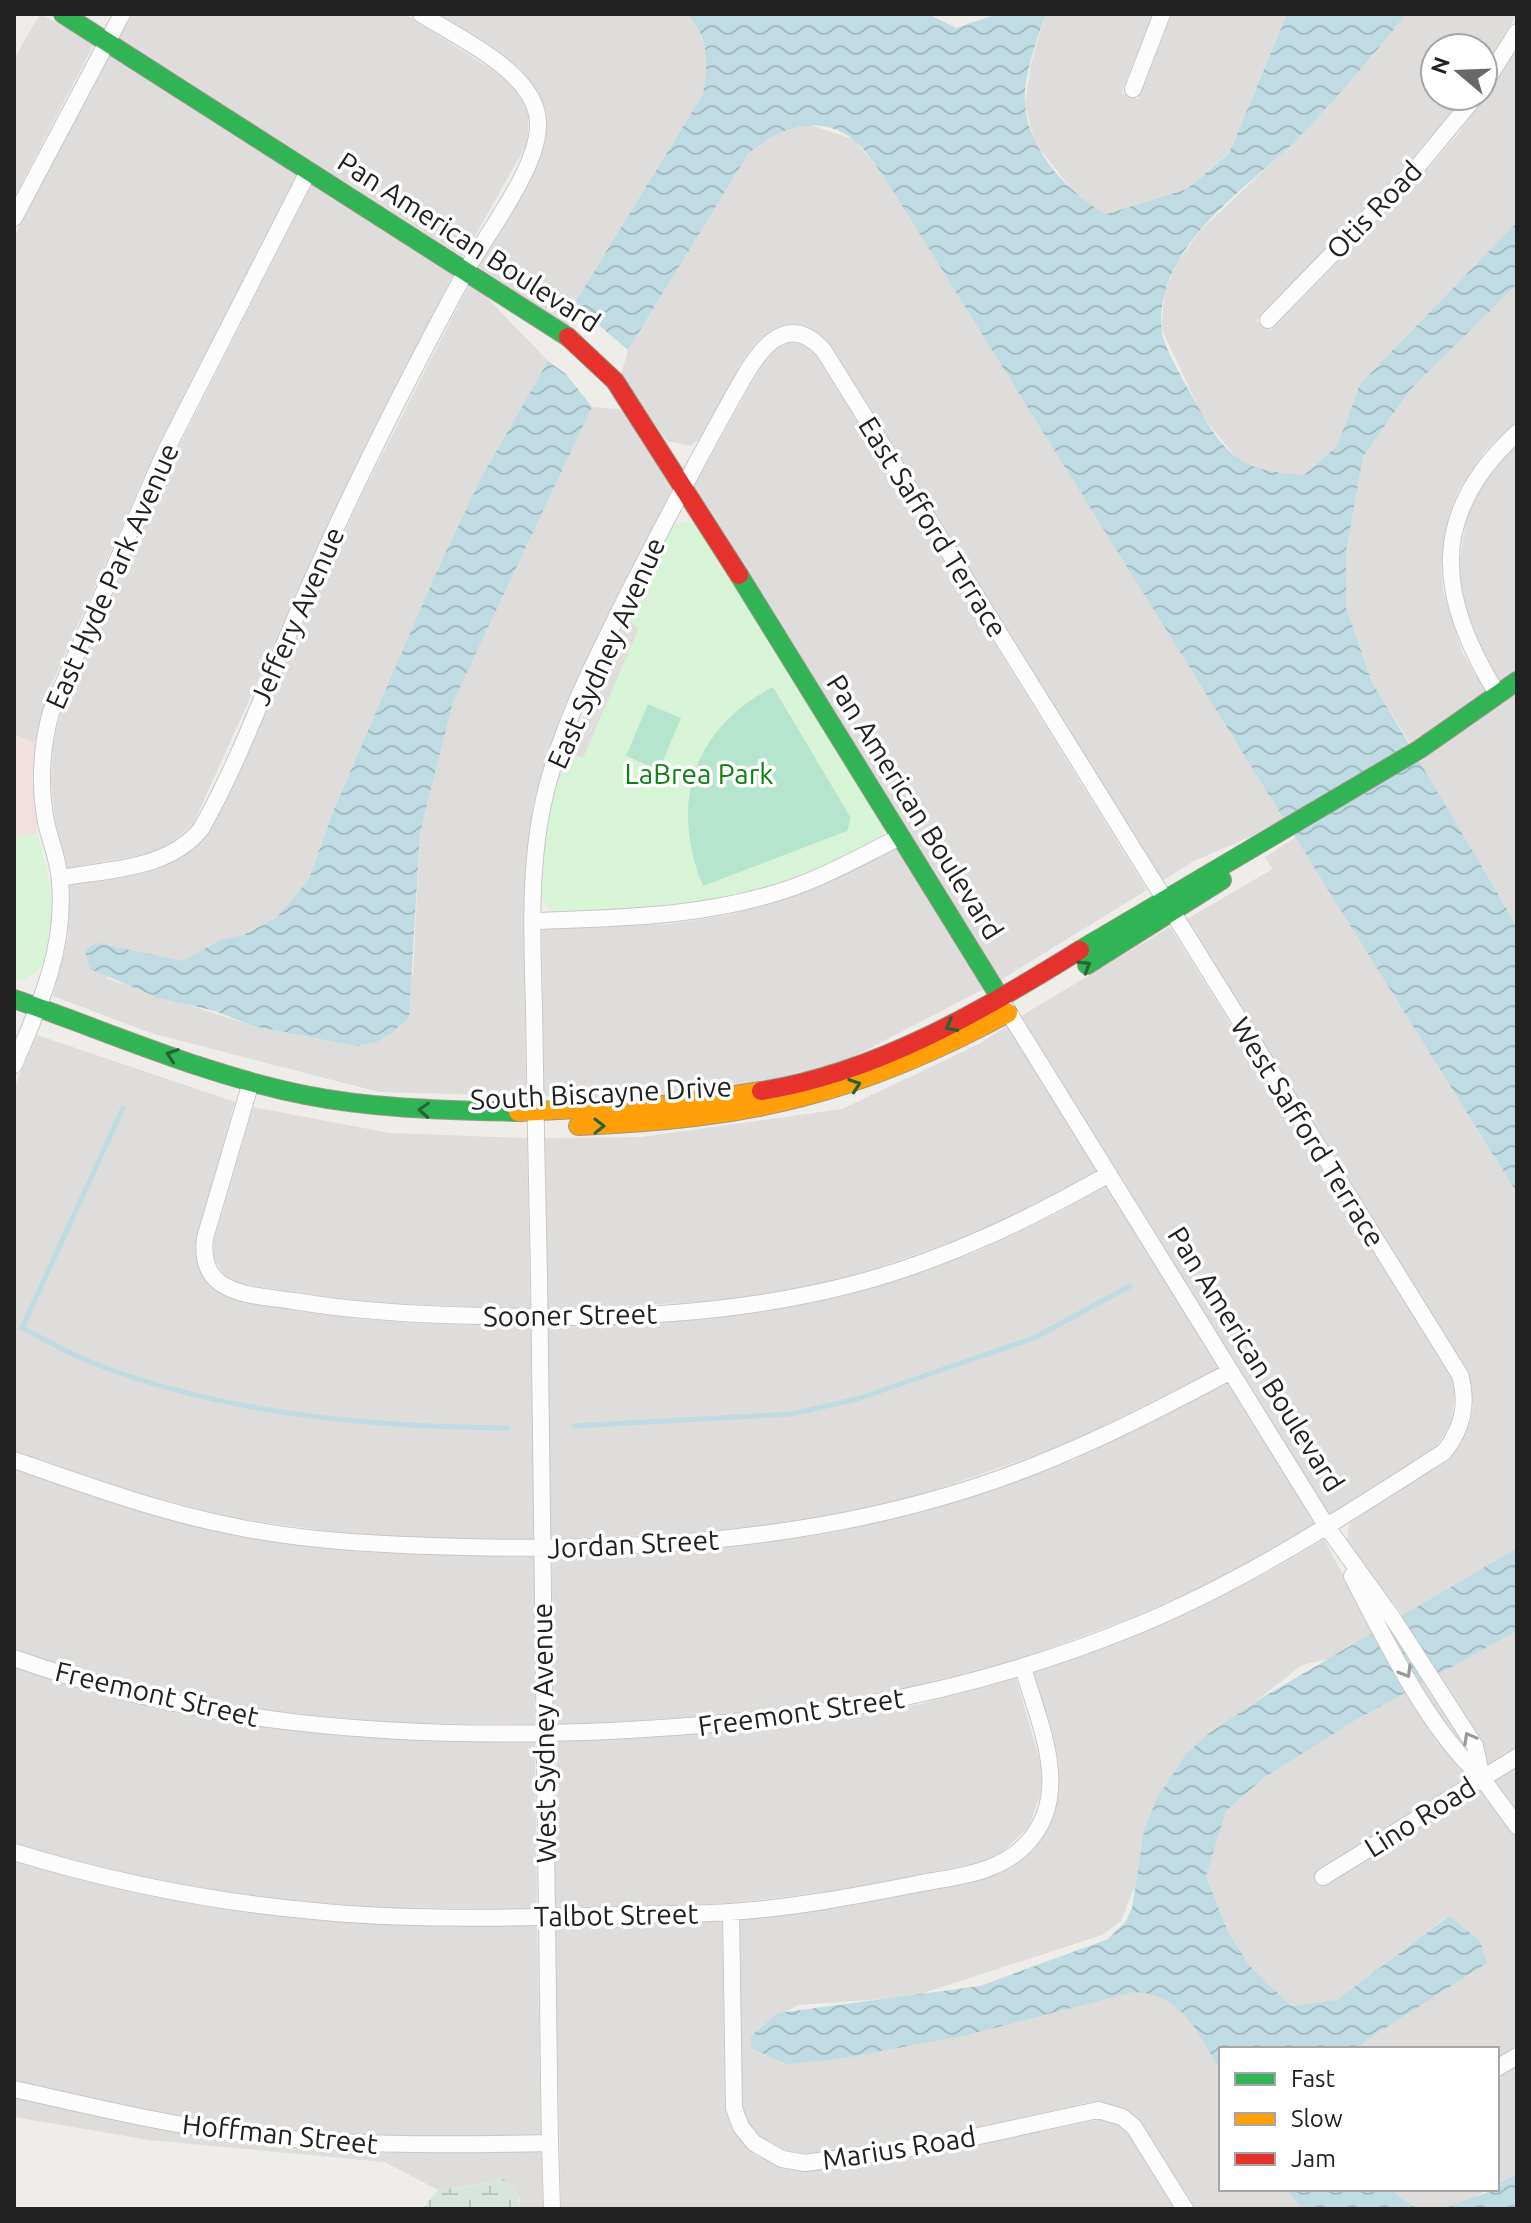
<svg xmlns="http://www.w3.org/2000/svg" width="1531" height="2223" viewBox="0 0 1531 2223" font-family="Ubuntu,sans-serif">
	<defs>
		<pattern id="wetland-marsh" width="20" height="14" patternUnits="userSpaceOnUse" patternTransform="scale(2)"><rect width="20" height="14" fill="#d8e5dd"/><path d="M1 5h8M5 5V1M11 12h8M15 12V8" fill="none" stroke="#b9c4bd"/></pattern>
		<pattern id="water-waves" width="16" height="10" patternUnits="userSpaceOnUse" patternTransform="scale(2)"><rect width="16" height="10" fill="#bedce2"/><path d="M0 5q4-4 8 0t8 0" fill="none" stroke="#a3bcc2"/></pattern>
	</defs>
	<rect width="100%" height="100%" fill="#efedea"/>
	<!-- residential -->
	<path fill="#dedddb" d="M40,14L95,42L14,198V59Z
		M133,14H405L508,80L518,92L529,116L527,144L463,257L119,38Z
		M436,14H687L697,24L709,60L703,94L574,304L569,328L479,267L543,150L547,115L541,98L519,67Z
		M1045,14H1153L1121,93L1138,99L1172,14H1287L1229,152L1187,189L1106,214L1080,200L1035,143L1025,104L1031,64Z
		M1406,14H1517L1483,71V48H1435V96H1465L1411,160L1256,321L1270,331L1425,172L1459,133L1517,49V222L1360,384L1337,446L1304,475L1268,473L1239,461L1203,417L1161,328L1165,291L1178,261L1200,231L1300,136L1370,59Z
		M111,52L298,173L157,448L49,690L35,743L14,735V237Z
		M811,125L855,140L883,175L1286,820L1252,840L1250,837L1194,861L1162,881L832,347L814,331L783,326L761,338L745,357L700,438L691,446L667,441L621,375L628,350L748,154L765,138L787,127Z
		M313,182L455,271L345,489L193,824L167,847L152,853L67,868L55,822L51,782L53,746L60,714L174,456Z
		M471,281L548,361L482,476L333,812L309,879L276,918L243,935L182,961L105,978L253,1026L356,1046L413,974L420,833L453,702L592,407L626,410L674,485L573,690L550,747L533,805L524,914L526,1096L379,1092L151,1033L53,996L68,936L69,885L160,868L193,850L209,833L361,496Z
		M1517,284V421L1485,451L1458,491L1449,515L1441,565L1443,590L1462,652L1486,692L1411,745L1371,680L1346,607V552L1363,457L1410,390Z
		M788,342L805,345L816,355L1147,890L999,981L694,486L761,366L774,350Z
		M1517,445V671L1500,683L1479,648L1465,607L1459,566L1466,521L1474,499L1499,462Z
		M1517,692V926L1419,762Z
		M1296,837L1517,1193V1548L1403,1615L1347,1546L1348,1530L1350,1523L1451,1457L1461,1444L1473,1409L1469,1373L1185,920L1273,869L1265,857Z
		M897,848L984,989L845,1061L734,1089L608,1098L544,1096L542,929L669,924L729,915L820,886Z
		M1170,927L1452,1378L1455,1389L1452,1421L1437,1446L1329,1515L1021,1016Z
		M1007,1026L1097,1171L1042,1202L966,1237L853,1276L775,1293L705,1302L548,1309L545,1138L642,1137L842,1109L979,1044Z
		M37,1035L235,1102L195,1247L204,1277L225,1295L363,1319L531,1326L534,1540L364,1536L234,1518L126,1490L14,1451V1088Z
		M253,1107L390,1133L527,1138L530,1309L364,1303L237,1283L224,1275L214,1259V1240Z
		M1107,1185L1219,1368L1065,1445L921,1495L826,1517L727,1531L551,1540L548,1326L708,1319L780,1309L860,1291L974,1253L1052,1216Z
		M1228,1383L1315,1524L1223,1577L1134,1617L1020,1659L861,1699L756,1715L553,1725L552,1557L731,1547L831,1533L927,1511L1074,1460Z
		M14,1468L121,1506L231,1534L364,1552L534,1557L535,1725L390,1723L264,1710L129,1684L14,1650Z
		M1324,1539L1381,1647L1302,1665L1225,1725L1144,1863L1121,1921L1102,1935L911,1997L798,2005L778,2016L1168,1980L1221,2049V2189H1320L1330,2209H1194L1141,2122L1127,2111L1104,2103L1090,2102L945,2135L835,2152L794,2154L760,2137L748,2123L742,2107L740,1919L860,1904L986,1878L1010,1869L1044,1836L1059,1793V1762L1033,1672L1183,1614L1276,1568Z
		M1517,1631V2173L1497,2185V2049H1359L1448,1916L1337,2001L1291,2006L1250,1966L1228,1932L1206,1876L1226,1811L1264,1778L1354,1721Z
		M14,1667L126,1700L307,1732L390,1739L535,1741L537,1909L361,1907L227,1893L127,1874L14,1844Z
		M1016,1678L1041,1765L1042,1790L1029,1826L1000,1855L980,1862L855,1888L792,1896L730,1903L555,1909L553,1741L759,1731L921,1704Z
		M14,1861L176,1900L314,1920L404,1925H537L541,2135L382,2137L251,2127L125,2106L14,2081Z
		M722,1920L725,2108L733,2131L757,2156L792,2170L838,2169L949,2151L1102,2119L1118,2124L1132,2138L1175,2209H561L555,1925Z
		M14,2097L121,2122L250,2143L383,2153L541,2151L543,2209H519L520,2198L492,2182L438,2190L385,2162L149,2140L14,2117Z
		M1388,2189H1489L1465,2203L1442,2209H1418Z"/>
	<!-- commercial -->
	<path fill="#f0e1e0" d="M14,735L35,743L37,834L14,838Z"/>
	<!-- wetland -->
	<path fill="url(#wetland-marsh)" d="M499,2177C514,2185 520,2192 519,2209H422L438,2190L482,2184Z"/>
	<!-- park -->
	<path fill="#d8f4d7" d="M686,522L696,524L884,829V835L816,870L741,897L673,909L552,911L541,899L545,844L556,783L625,620L668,533L672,526Z
		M37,834C49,871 73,975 14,981V838Z"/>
	<!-- pitch -->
	<path fill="#b6e5cf" d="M773,687L851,818L847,831L703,886C669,803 693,728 773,687Z
		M648,704L681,718L659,770L626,756Z"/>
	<!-- parking -->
	<path fill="#dfdedd" d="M625,620L639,628L583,758L568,752Z"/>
	<!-- water -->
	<path fill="url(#water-waves)" d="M687,14H928L956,28L997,14H1045C1037,42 1023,75 1025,104C1027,149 1069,194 1106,214L1187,189L1229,153L1287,14H1406C1373,56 1338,96 1302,134C1250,188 1159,240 1161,325C1161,345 1186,384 1196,403C1225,457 1243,472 1304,475L1337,446L1360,384L1517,222V284L1410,390L1363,457L1346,552V607L1371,680L1517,926V1193L883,175C874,164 866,150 855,141C821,112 777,127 748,154L628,350L574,304L703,94C708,64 710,37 687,14Z
		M548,361L566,374L592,407L453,702L420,833L409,1017L393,1032L376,1042L356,1046L253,1026L215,1011L159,998L90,969L85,950L97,943L182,961L221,940L243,935L276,918L309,879L333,812L437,571L482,476Z
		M1517,1548V1631L1354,1721L1264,1778L1226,1811L1206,1876L1228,1932L1250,1966L1291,2006L1337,2000L1449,1916L1480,1941L1487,1963L1365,2041L1359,2049H1221V2071C1198,2034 1183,1993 1133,1992L967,2035L838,2059L787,2064L751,2048V2036L778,2013L980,1986L1108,1939L1126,1921L1132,1908L1144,1831L1156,1800L1186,1754L1208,1734L1263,1697Z
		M1517,2173V2209H1442L1497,2189V2185Z
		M1286,2189H1388L1418,2209H1303Z"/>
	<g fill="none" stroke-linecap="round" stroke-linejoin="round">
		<!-- stream -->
		<path stroke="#bedce2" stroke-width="5" d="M123,1108L22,1328C45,1339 69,1354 93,1363C223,1414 370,1427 508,1428
			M574,1426L792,1414L857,1399L1034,1338L1130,1286"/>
		<!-- street casing -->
		<g stroke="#c8c7c6" stroke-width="18">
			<path id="street" d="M1483,86L1517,32
				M1133,89L1162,14
				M14,218L122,14
				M1268,320L1418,166L1476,96
				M1498,695C1437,598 1427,515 1517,433
				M60,878C108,869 168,870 201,829C243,755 272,670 307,591C355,483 409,376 466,271C487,232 547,158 537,114C528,69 457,37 421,14
				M533,921C623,918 709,917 794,887C831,874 865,854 900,837
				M1004,1005L1327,1527L1394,1620L1475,1746L1482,1778L1517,1826
				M14,1065C40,1005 66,948 60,882C59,861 50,841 46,822C39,784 41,748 51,712L165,452L309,170
				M251,1082L205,1238C203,1254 205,1271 219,1282C238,1297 271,1297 294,1301C358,1312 423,1315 487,1316C610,1320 735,1315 854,1284C945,1260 1028,1220 1109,1174
				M14,1460C86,1485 157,1511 232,1526C309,1542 387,1545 465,1547C636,1551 808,1541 972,1488C1063,1459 1147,1416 1231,1371
				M1352,1576C1387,1643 1427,1727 1482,1778
				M14,1658C197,1724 393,1739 585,1732C784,1724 951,1702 1136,1626C1246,1581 1344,1516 1444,1452C1463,1428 1468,1404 1460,1375L824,351C790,312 762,345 744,377C704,447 667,518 630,590C596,658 559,729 543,804C529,869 532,939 534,1006C535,1096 537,1185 539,1275C544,1565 545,1854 550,2143L552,2209
				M14,1852C112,1882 212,1902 314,1911C405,1920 497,1918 589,1916C636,1914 683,1915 730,1912C792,1908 856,1896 917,1884C956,1876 1001,1874 1029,1841C1073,1791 1038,1722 1023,1667
				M1323,1877L1517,1757
				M731,1912L734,2108L741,2127L754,2143L782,2159L805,2163L947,2143L1098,2110L1122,2117L1134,2127L1185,2209
				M1497,2068L1517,2056
				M14,2089C93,2107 172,2126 252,2135C352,2146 450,2145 550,2143"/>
		</g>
		<!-- fast casing -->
		<g stroke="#999982" stroke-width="20">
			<path id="fast" d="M63,14L568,337
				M739,575L1001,999
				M1080,950L1420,749L1517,681
				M1087,965L1222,880
				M14,999C109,1032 205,1075 305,1095C375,1109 446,1110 518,1112"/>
		</g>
		<!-- slow casing -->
		<g stroke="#999982" stroke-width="20">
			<path id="slow" d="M518,1112L679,1104L761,1091
				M578,1126C749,1119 857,1095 1008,1013"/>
		</g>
		<!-- jam casing -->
		<g stroke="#999982" stroke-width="20">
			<path id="jam" d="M568,337L615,381L739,575
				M761,1091C876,1073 982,1011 1080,950"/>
		</g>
		<!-- street -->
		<use href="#street" stroke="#fdfcfc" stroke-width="16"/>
		<!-- fast -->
		<use href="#fast" stroke="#30b455" stroke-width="18"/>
		<!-- slow -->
		<use href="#slow" stroke="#ff9f0a" stroke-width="18"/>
		<!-- jam -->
		<use href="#jam" stroke="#e5322d" stroke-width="18"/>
	</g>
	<!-- one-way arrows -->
	<defs><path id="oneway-chevron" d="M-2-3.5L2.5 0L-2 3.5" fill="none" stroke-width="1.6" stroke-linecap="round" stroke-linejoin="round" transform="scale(2)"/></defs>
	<g stroke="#286338">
		<use href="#oneway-chevron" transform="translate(1085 966) rotate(-31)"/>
		<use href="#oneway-chevron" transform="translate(951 1026) rotate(152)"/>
		<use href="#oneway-chevron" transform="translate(172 1055) rotate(-161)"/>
		<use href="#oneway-chevron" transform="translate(855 1085) rotate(-19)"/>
		<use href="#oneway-chevron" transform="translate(424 1110) rotate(-177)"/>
		<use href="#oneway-chevron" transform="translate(599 1126) rotate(-1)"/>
	</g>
	<g stroke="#9a9999">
		<use href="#oneway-chevron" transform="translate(1406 1672) rotate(59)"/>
		<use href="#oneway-chevron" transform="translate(1469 1738) rotate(-119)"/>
	</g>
	<g text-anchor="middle" stroke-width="7" stroke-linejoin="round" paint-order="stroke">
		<!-- street labels -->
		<g font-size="28" fill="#212121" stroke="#fff">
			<text transform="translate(1374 210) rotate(-46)" y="10">Otis Road</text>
			<text transform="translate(469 242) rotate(33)" y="10">Pan American Boulevard</text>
			<text transform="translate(933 527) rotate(58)" y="10">East Safford Terrace</text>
			<text transform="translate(112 576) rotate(-66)" y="10">East Hyde Park Avenue</text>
			<text transform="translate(297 616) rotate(-66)" y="10">Jeffery Avenue</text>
			<text transform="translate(606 653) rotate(-66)" y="10">East Sydney Avenue</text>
			<text transform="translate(915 807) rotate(58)" y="10">Pan American Boulevard</text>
			<text transform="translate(601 1093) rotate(-3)" y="10">South Biscayne Drive</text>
			<text transform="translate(1308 1132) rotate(58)" y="10">West Safford Terrace</text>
			<text transform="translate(570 1315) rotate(-1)" y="10">Sooner Street</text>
			<text transform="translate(1256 1359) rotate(58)" y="10">Pan American Boulevard</text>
			<text transform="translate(633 1544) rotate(-3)" y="10">Jordan Street</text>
			<text transform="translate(157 1694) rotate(13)" y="10">Freemont Street</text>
			<text transform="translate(801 1712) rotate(-8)" y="10">Freemont Street</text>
			<text transform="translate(544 1733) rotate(-91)" y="10">West Sydney Avenue</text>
			<text transform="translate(1420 1817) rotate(-32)" y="10">Lino Road</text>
			<text transform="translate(616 1915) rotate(-1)" y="10">Talbot Street</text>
			<text transform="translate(280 2134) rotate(6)" y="10">Hoffman Street</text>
			<text transform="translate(899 2148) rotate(-9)" y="10">Marius Road</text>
		</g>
		<!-- park labels -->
		<g font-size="28" fill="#0d8112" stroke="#fff">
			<text x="699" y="784">LaBrea Park</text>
		</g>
	</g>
	<!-- border -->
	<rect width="1531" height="2223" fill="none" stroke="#212121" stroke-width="32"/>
	<!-- legend -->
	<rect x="1219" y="2047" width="280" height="144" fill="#ffffff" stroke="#a6a6a6" stroke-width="2"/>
	<rect x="1235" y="2073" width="40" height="12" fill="#30b455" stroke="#a6a6a6" stroke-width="2"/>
	<text x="1291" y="2087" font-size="24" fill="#212121">Fast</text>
	<rect x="1235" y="2113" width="40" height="12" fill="#ff9f0a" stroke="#a6a6a6" stroke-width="2"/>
	<text x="1291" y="2127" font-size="24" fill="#212121">Slow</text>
	<rect x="1235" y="2153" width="40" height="12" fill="#e5322d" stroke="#a6a6a6" stroke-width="2"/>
	<text x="1291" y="2167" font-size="24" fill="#212121">Jam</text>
	<!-- north arrow -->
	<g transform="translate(1459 72) rotate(289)"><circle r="38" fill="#ffffff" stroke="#a6a6a6" stroke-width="2"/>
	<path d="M0-6L14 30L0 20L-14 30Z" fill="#696867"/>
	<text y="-12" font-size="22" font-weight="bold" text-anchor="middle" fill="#212121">N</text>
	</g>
</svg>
